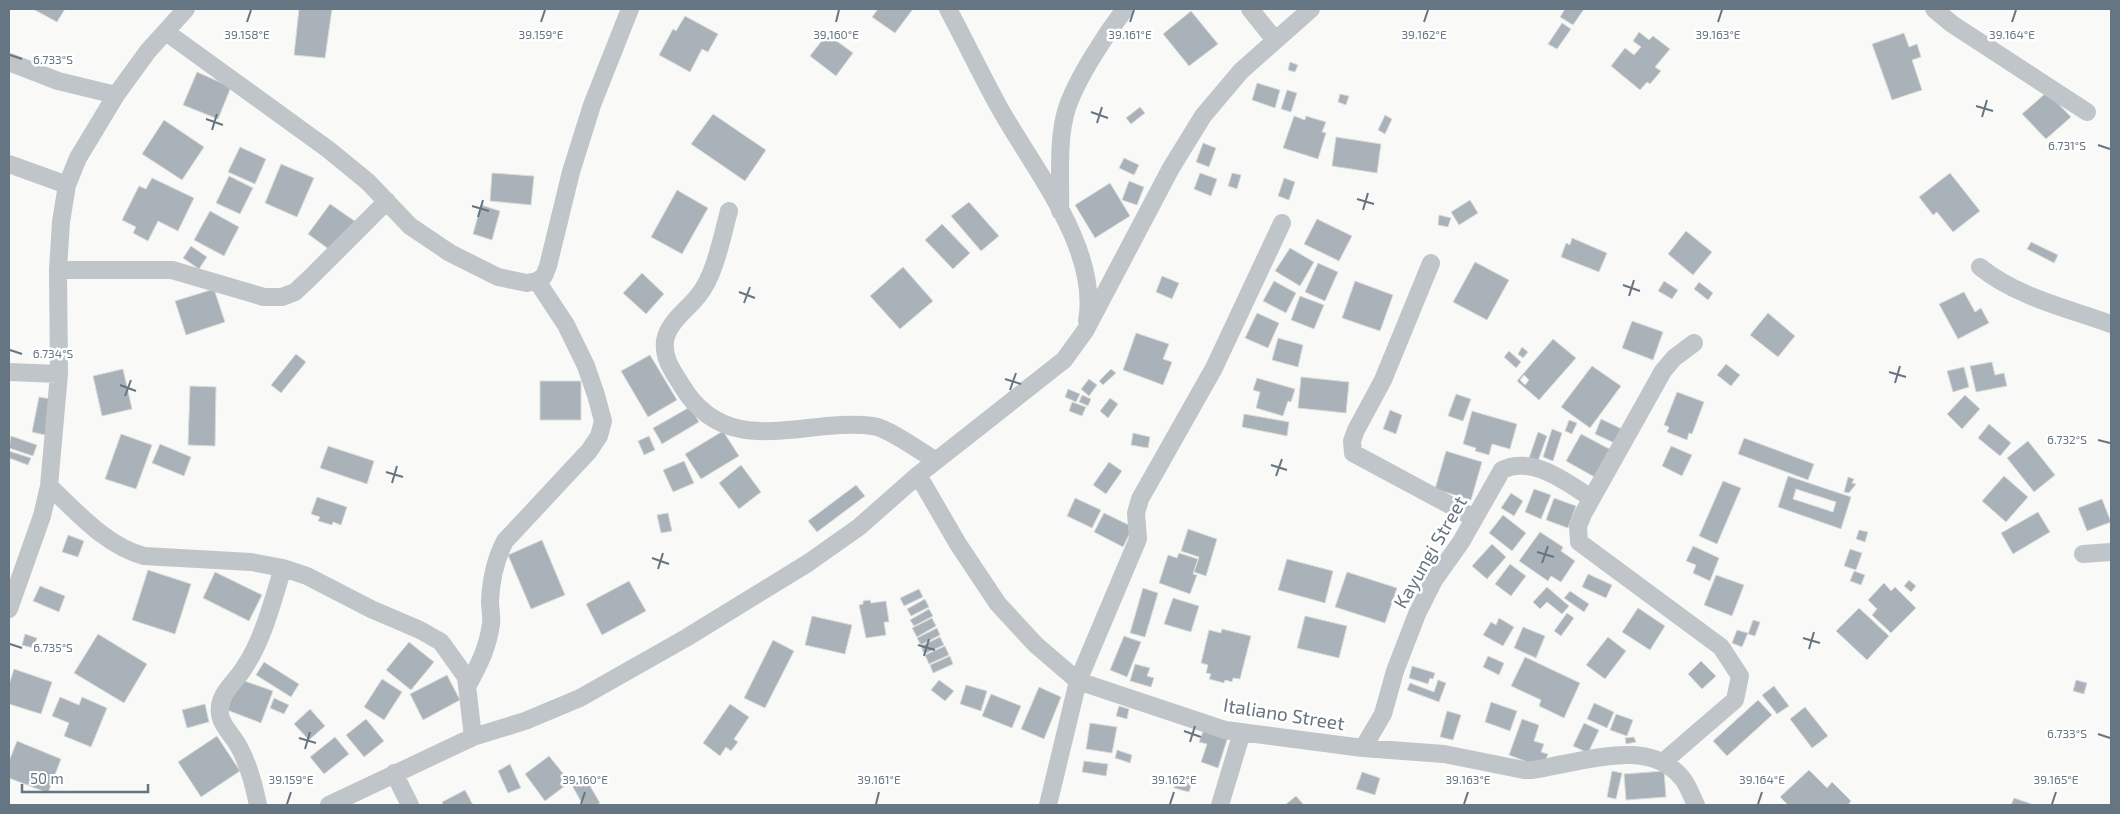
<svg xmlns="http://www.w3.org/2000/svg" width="2120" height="814" viewBox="0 0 2120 814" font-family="'Exo 2',sans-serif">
	<rect width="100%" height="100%" fill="#f9f9f7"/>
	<!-- building -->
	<path fill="#a9b2b8" stroke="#dbdbd9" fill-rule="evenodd" d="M33,9H65L57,22Z
		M299,9H332L325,58L294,55Z
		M878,9H913L895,33L872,17Z
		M1565,9H1584L1573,25L1560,17Z
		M1191,11L1218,44L1189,66L1163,34Z
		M685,16L718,34L708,52L702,49L690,72L659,55L673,29L676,31Z
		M1562,23L1571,29L1557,49L1548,44Z
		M1639,32L1649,40L1653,36L1670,49L1655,67L1661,71L1650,84L1647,82L1640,90L1611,66L1625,48L1634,55L1641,47L1633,41Z
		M1904,33L1909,47L1917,44L1921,57L1912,60L1922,90L1892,100L1872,44Z
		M827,34L853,53L836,76L810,56Z
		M1290,62L1298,65L1295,72L1288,70Z
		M197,72L231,87L218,119L183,105Z
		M1257,83L1280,90L1275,108L1252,100Z
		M1287,90L1297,93L1291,112L1281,109Z
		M2047,92L2071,117L2046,139L2022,114Z
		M1340,94L1349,96L1346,105L1338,102Z
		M1140,107L1145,113L1131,124L1126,118Z
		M713,114L766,150L745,181L691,144Z
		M1385,115L1392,119L1385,134L1378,130Z
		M1294,116L1305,120L1306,116L1326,122L1322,132L1326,133L1318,159L1283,148Z
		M164,120L204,147L182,180L142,154Z
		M1336,137L1381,144L1377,173L1332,166Z
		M1203,143L1216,148L1209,167L1196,162Z
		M240,147L266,159L255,184L228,172Z
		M1124,158L1139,165L1134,175L1119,168Z
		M281,164L314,178L297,217L265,203Z
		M492,173L534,176L531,205L490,201Z
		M1200,173L1217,179L1211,196L1194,189Z
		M1232,173L1241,175L1237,189L1228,186Z
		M1950,173L1980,211L1953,232L1937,212L1933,215L1919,197Z
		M229,176L253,188L240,214L216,203Z
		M152,178L194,198L178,231L158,221L148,241L133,233L136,227L122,220L139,186L146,189Z
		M1284,178L1295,182L1289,200L1278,196Z
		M1129,181L1144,187L1137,205L1122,200Z
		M1110,183L1130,216L1095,238L1075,205Z
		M677,190L708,208L682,254L651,237Z
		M1470,200L1478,213L1459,225L1451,212Z
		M969,202L999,236L981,251L951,216Z
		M330,204L356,222L334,253L308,234Z
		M481,205L500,211L492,240L473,234Z
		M210,211L239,227L224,256L194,240Z
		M1439,215L1451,218L1448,227L1438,225Z
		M1317,219L1352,236L1339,261L1304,244Z
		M942,224L970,253L953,269L925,240Z
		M1686,231L1712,252L1693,275L1668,254Z
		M1572,238L1607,253L1599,272L1561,257L1566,243L1570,245Z
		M2031,242L2058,255L2054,263L2027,249Z
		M191,246L207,257L199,269L183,258Z
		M1290,248L1314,262L1300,286L1275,271Z
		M1475,262L1509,280L1487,320L1453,302Z
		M1318,263L1338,272L1325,301L1305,292Z
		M903,267L933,301L900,329L870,296Z
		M642,273L664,294L646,314L623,293Z
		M1162,276L1179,283L1172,299L1156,292Z
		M1274,281L1296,293L1286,313L1263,301Z
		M1355,281L1393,295L1380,331L1342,318Z
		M1664,281L1678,290L1672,299L1658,291Z
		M1699,282L1713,293L1708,300L1694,289Z
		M214,289L225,322L186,335L175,301Z
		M1964,292L1975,312L1981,308L1989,323L1958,339L1939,304Z
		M1300,296L1324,305L1314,329L1291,320Z
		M1257,313L1279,323L1268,348L1245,338Z
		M1768,313L1795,336L1778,357L1750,335Z
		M1632,321L1663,332L1653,360L1622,348Z
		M1136,333L1169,344L1163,359L1172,362L1163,385L1123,370Z
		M1278,338L1303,345L1298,367L1272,360Z
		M1553,339L1576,358L1539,400L1517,381ZM1524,375L1529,380L1525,385L1520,380Z
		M1522,347L1528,352L1523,358L1518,354Z
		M1509,351L1521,362L1516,368L1504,357Z
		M296,354L306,362L281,393L271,385Z
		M650,355L677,400L648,417L621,371Z
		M1992,362L1995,375L2004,373L2007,386L1976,392L1970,366Z
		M1726,364L1740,375L1731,386L1717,375Z
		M1592,366L1621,386L1590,428L1561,407Z
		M1964,367L1969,387L1953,392L1947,371Z
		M123,369L132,409L102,416L93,376Z
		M1111,369L1116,373L1103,385L1099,381Z
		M1301,377L1349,382L1346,413L1298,408Z
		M1257,378L1295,389L1291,402L1288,401L1283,416L1256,408L1260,392L1253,390Z
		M1089,379L1097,385L1089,396L1081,389Z
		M540,381H581V420H540Z
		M190,386L216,387L215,446L188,445Z
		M1068,389L1080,394L1076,402L1065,397Z
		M1677,392L1704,402L1692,434L1689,433L1687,440L1667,432L1669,427L1664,425Z
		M1456,394L1471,399L1463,421L1448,416Z
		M1082,395L1091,399L1088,406L1079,402Z
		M1965,395L1980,409L1962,429L1947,414Z
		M39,397L51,399L45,435L32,432Z
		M1110,398L1118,404L1108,418L1100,411Z
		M1072,402L1086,407L1082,416L1069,411Z
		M690,407L699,422L662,444L653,428Z
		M1390,410L1402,415L1396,434L1383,429Z
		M1472,411L1517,424L1510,449L1492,444L1489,455L1475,451L1476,448L1463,444Z
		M1244,414L1289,422L1287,436L1242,427Z
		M1601,419L1626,431L1619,445L1595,434Z
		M1569,420L1577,423L1572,434L1565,431Z
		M1989,424L2011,443L2000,456L1978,438Z
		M1552,429L1562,433L1553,461L1543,457Z
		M723,431L739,456L701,479L685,454Z
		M1538,432L1547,436L1538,461L1529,458Z
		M1133,433L1150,437L1148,448L1131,445Z
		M121,434L152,445L136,489L105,479Z
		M1581,434L1615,452L1600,480L1566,461Z
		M11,436L37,445L33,456L9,448Z
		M649,436L655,450L644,455L638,441Z
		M1744,438L1814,464L1808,480L1738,454Z
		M2028,441L2055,475L2034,492L2007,458Z
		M160,444L191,457L184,476L152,463Z
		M328,446L374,461L367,484L320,468Z
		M1671,446L1692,455L1682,476L1662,466Z
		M9,451L31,458L28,465L9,458Z
		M1446,451L1482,462L1471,500L1435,489Z
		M684,461L694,483L673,492L663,470Z
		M1109,462L1122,471L1106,494L1093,485Z
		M741,465L761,492L739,509L719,483Z
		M1788,476L1851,497L1841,529L1778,507ZM1796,489L1836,502L1833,512L1793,499Z
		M2004,476L2028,497L2006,522L1982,501Z
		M1848,477L1854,479L1852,483L1856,484L1849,493L1844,492Z
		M1723,481L1741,488L1717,544L1699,536Z
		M856,485L865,496L817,532L808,521Z
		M1534,489L1551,495L1541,519L1525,512Z
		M1511,493L1523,501L1514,516L1501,508Z
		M317,497L347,507L341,525L333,522L332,525L318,521L320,517L311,514Z
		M1075,498L1101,510L1092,528L1067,516Z
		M1554,498L1576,506L1568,528L1546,520Z
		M2102,499L2111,522L2087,531L2078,508Z
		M2038,512L2050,532L2013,554L2001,533Z
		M668,513L672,531L661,533L657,515Z
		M1104,513L1133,527L1123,547L1094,532Z
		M1503,515L1526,533L1512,551L1489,533Z
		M1188,529L1217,539L1206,576L1194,572L1199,557L1181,551Z
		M1859,530L1868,532L1865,542L1856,539Z
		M1540,532L1563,547L1561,551L1575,561L1561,582L1551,576L1548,581L1519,561Z
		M68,535L84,541L78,557L62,552Z
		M542,540L565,595L531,609L508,555Z
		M1492,544L1506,557L1487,579L1472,566Z
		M1693,546L1719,558L1710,581L1693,573L1696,565L1686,561Z
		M1850,549L1862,553L1856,570L1844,566Z
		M1179,553L1198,559L1193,574L1197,575L1190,594L1159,583L1168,555L1177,558Z
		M1287,559L1333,571L1325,603L1278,590Z
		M1510,564L1526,576L1511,596L1495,584Z
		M148,570L191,584L175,634L132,620Z
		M1854,571L1865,575L1861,585L1850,581Z
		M215,572L262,595L249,621L203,598Z
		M1347,572L1397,588L1385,623L1335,607Z
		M1588,574L1612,585L1606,598L1582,587Z
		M1716,575L1744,585L1732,616L1704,605Z
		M1909,580L1916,586L1911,592L1904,586Z
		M629,581L646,611L602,635L586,604Z
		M1884,583L1891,591L1895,587L1916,608L1891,633L1872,615L1877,609L1868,600Z
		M40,586L65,596L59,612L33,601Z
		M1547,587L1569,606L1562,614L1547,602L1540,609L1533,602Z
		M1143,588L1158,593L1145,637L1130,633Z
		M919,589L923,597L904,606L900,598Z
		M1570,591L1589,604L1584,612L1564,598Z
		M1173,598L1199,606L1191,632L1164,624Z
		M925,599L929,607L911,616L907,609Z
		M870,600L871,603L886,601L889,622H884L886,635L866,638L859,605L863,604V601Z
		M1638,608L1665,626L1650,650L1622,632Z
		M1859,608L1889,636L1867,660L1836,631Z
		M929,609L933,616L914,626L910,620Z
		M1567,613L1574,618L1561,636L1554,631Z
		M812,616L852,625L845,654L805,645Z
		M1305,616L1347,626L1339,658L1297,648Z
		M932,618L936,626L917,637L912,628Z
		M1499,618L1514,627L1503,646L1483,635L1491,622L1496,625Z
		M1753,620L1760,622L1755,636L1748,634Z
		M1523,627L1545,636L1536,658L1514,648Z
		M937,628L940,635L921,645L917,638Z
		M1222,629L1251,636L1240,679L1233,678L1232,682L1225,680L1224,683L1209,679L1211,674L1206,673L1208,665L1201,663L1209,630L1221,633Z
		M1737,630L1748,633L1742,647L1732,643Z
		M25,634L37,638L33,648L22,645Z
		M98,634L147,664L124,703L74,673Z
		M1124,636L1141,642L1127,677L1110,670Z
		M940,637L944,645L924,654L921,646Z
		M1608,637L1626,651L1605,679L1586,665Z
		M773,640L794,651L765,708L744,698Z
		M409,642L434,662L411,690L386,670Z
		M945,646L949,655L929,664L925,655Z
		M950,656L953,664L933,673L930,665Z
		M1488,656L1504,663L1499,675L1483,667Z
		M1525,657L1580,683L1564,718L1539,706L1541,700L1511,686Z
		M1701,661L1716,676L1702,689L1688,674Z
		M264,662L299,684L291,697L256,675Z
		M1135,664L1150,668L1147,676L1154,678L1151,687L1130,681Z
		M1412,666L1435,673L1433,679L1430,678L1428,684L1409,678Z
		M14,669L52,682L41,714L9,704V685Z
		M447,675L460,700L423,720L410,694Z
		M239,679L273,691L261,723L227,710Z
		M382,679L402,692L384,720L364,707Z
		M939,680L954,691L945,701L931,690Z
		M1438,680L1446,683L1439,702L1407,690L1410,683L1434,692Z
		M2076,680L2087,683L2084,694L2073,691Z
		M966,685L987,691L981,711L960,704Z
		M1774,686L1789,706L1777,714L1762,695Z
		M1039,687L1061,697L1044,739L1021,729Z
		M991,694L1021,706L1012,728L982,716Z
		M60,697L79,705L82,697L107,708L91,747L64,736L69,723L52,716Z
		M274,698L289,705L284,714L270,708Z
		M1758,700L1772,715L1727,756L1713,741Z
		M1491,702L1517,711L1510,731L1485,722Z
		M1594,703L1614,712L1607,728L1587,719Z
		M205,704L209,722L187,728L182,710Z
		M730,704L749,717L734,739L738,742L731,751L726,747L720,756L703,743Z
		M1119,706L1129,709L1127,719L1116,716Z
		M1805,707L1828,736L1812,748L1790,719Z
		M310,709L325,726L309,740L294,724Z
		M1447,711L1461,715L1453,740L1440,737Z
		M1616,714L1633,720L1627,736L1610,730Z
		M366,719L384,741L364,757L346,735Z
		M1522,719L1539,725L1534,741L1544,744L1541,752L1548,754L1543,768L1509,755Z
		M1090,723L1117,727L1112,753L1086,749Z
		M1584,723L1599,730L1588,753L1573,746Z
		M1204,729L1228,737L1218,768L1201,762L1207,744L1199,742Z
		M217,736L240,771L201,797L178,762Z
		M335,737L349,754L324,774L310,757Z
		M1634,737L1636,742L1626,744L1625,738Z
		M17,741L61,759L48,793L9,778V761Z
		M1117,750L1132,755L1130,763L1115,758Z
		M549,756L570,782L545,801L525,774Z
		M1084,761L1108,764L1106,776L1082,772Z
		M510,764L521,788L508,793L498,771Z
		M1809,770L1827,788L1832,782L1851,801L1848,805H1788L1780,797Z
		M1612,771L1622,773L1616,799L1607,797Z
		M1664,771L1666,797L1626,800L1624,774Z
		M1362,772L1380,778L1375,795L1356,789Z
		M583,774L600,803L596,805H583L570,782Z
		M1176,779L1192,783L1189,792L1174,788Z
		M465,790L473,805H443L442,802Z
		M1296,796L1304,805H1285Z
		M2014,798L2035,805H2011Z"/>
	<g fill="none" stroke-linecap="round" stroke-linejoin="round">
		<!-- minor -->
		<path stroke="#c0c5c9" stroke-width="18" d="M948,9C965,41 981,74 999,107C1032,167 1100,248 1087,321
			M1250,9L1275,40
			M1934,9L1952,24L2087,112
			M166,32L329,150L368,182L410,226L450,253L498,277L527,283L537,281L544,276L548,266L571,172L592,105L630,9
			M9,62L58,81L116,95
			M9,164L67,185
			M729,211C722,236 715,276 698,296C687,310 668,322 665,341C663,359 673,371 682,386C728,462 805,417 873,426C888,428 922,452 936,461
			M1060,211C1061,178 1057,139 1067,108C1077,78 1106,34 1125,9
			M1431,263L1383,380L1356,430L1352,441L1353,453L1474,518
			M1980,267C2017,297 2067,308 2111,324
			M58,270H172L264,297H282L295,292L310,278L387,201
			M9,372L59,374
			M918,475L958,544L998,604L1036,645L1078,681L1225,730L1363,748L1444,754L1524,770C1537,771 1546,767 1558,765C1597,758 1652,741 1682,778C1688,785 1692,797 1696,805
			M49,486C77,512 106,546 144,556L251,562L283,568L307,576L371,609L420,630L441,642L466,677L473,737
			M2083,554L2111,552
			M9,609L42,516L49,486L59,374L58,270L61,222L67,185L78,158L116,95L148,51L186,9
			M468,685C479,665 488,647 491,624C492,616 490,609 490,601C491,580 495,560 505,541L589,451L599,436L603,421L596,395L586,366L566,325L537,281
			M1363,748L1383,714L1395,671L1417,614L1434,580L1461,542L1502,470C1532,455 1566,482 1591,498
			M1663,762L1735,700L1740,676L1721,647L1579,542L1578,526L1583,514L1663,371L1674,358L1694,343
			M394,773L410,805
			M258,805C254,785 249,765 239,747C234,737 221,725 220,714C217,694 235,683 244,668C264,638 272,602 283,568
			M329,805L473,737L525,721L580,698L686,638L808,563L859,527L918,475L1064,360L1085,331L1171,168L1203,116L1241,71L1311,9
			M1048,805L1078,681L1138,539L1136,513L1140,499L1214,368L1282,223
			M1220,805L1242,732"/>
	</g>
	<!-- ticks -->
	<path fill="none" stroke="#657581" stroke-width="2" d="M247,22L251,10M541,22L545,10M836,22L839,10M1130,22L1134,10M1424,22L1428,10M1718,22L1722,10M2012,22L2016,10M10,55L22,59M1976,106L1993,111M1091,112L1108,118M1982,117L1987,100M206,119L223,125M1097,123L1102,107M212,130L217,114M2098,145L2110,149M1357,199L1374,204M472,206L489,211M1363,210L1368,193M478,217L483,200M1623,285L1640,291M739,292L755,298M1629,296L1634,280M744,303L750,287M10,350L22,354M1889,372L1906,377M1005,379L1021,384M1895,383L1900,366M120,385L136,391M1010,390L1016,373M125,396L131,380M2098,440L2110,443M1271,465L1287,470M386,472L403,477M1276,476L1282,459M392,483L397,466M1537,552L1554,557M652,558L669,564M1542,563L1548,546M658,569L663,553M1803,638L1820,643M10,644L22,648M918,645L935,650M1809,649L1814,632M924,656L929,639M1184,731L1201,737M2098,734L2110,738M299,738L316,743M1190,742L1195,726M305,749L310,732M287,804L291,792M581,804L585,792M876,804L879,792M1170,804L1174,792M1464,804L1468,792M1758,804L1762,792M2052,804L2056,792"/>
	<g text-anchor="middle" stroke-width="5" stroke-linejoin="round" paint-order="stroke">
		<!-- street labels -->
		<g font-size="19" fill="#657581" stroke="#fff">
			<text transform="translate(1430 552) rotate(-60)" y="7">Kayungi Street</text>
			<text transform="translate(1284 714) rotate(9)" y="7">Italiano Street</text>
		</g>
	</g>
	<g font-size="12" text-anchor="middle" fill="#657581" stroke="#fff" stroke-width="5" stroke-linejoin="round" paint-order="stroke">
		<text x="247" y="39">39.158°E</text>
		<text x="541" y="39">39.159°E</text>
		<text x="836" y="39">39.160°E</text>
		<text x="1130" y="39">39.161°E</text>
		<text x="1424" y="39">39.162°E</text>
		<text x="1718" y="39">39.163°E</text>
		<text x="2012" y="39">39.164°E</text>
		<text x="53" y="64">6.733°S</text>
		<text x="2067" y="150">6.731°S</text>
		<text x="53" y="358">6.734°S</text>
		<text x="2067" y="444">6.732°S</text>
		<text x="53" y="652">6.735°S</text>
		<text x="2067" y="738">6.733°S</text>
		<text x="291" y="784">39.159°E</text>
		<text x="585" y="784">39.160°E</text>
		<text x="879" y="784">39.161°E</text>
		<text x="1174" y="784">39.162°E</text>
		<text x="1468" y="784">39.163°E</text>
		<text x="1762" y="784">39.164°E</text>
		<text x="2056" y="784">39.165°E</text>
	</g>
	<!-- border -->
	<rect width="2120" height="814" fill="none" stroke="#657581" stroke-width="20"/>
	<!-- scale -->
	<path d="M22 784v8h126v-8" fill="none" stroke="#657581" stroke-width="2.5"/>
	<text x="30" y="784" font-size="15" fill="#657581" stroke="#ffffff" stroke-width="4" paint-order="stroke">50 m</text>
</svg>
